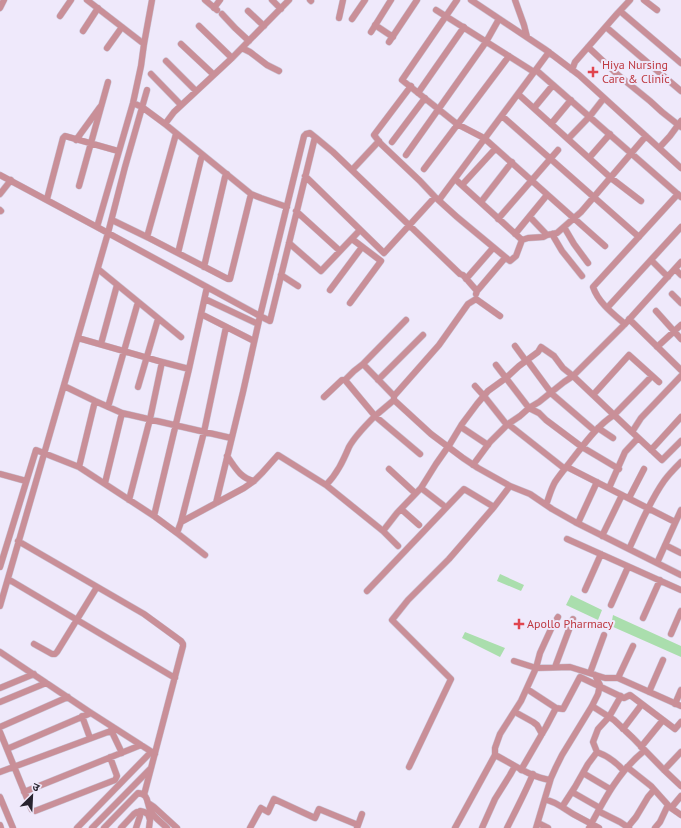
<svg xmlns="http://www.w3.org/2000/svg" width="681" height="828" viewBox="0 0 681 828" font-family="'PT Sans','Noto Sans Devanagari',sans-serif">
	<rect width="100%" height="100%" fill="#efe9fb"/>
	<!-- green -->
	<path fill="#aadead" d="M500,574L524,585L521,591L497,581Z
		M571,595L602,610L598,620L566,605Z
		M613,615L681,646V657L611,626Z
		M465,632L505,648L500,657L462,638Z"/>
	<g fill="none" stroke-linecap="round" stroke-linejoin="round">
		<!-- minor casing -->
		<g stroke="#cbc5d6" stroke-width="7">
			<path id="minor" d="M87,0L144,44
				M205,0L217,10
				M272,0L281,9
				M310,0L311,1
				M457,0L402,80L457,124L484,138L605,246
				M471,0L546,50L579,75L681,168
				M515,0L524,25L527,37
				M644,0L657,10
				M0,8L4,0
				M214,8L220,0
				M436,10L534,72
				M248,11L264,26
				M620,11L681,63
				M222,14L235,28L249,41
				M60,16L71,0
				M339,18L343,0
				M352,19L365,0
				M375,25L393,37
				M199,26L232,58
				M606,27L681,91
				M83,31L98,8
				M371,32L391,0
				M389,42L417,0
				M181,44L213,74
				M588,47L618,75L650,101L662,112L681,127
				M107,48L122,27
				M242,48L250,52L267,65L279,71
				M166,61L196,91
				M536,70L681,197
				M572,70L575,62L616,15L630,0
				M151,74L181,105
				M411,86L374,135L381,144L420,181L435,197L457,217L510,261L516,256L522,240L528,238L543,237L547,235L557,233L581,212L646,136
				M418,93L464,27
				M518,94L611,178L641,201
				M133,103L142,107L165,124L251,194L261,198L287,207
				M534,108L553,85
				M502,116L639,237
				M165,124L174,112L232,58L289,0
				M551,124L571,100
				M176,134L147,237L228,279H230L251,194
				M315,137L333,152L460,274L463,275L477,291
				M568,139L590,116L604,98
				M76,140L100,107
				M392,142L425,98
				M659,148L670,136L681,121
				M406,155L486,42L499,19
				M589,158L610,134
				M424,169L509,56
				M352,170L379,141
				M0,175L97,227L133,103L141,66L144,44L152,0
				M305,176L384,253L435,197
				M455,179L522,240
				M462,185L495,149
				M79,186L108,82
				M0,194L11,180
				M47,199L63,138L65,136L118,151
				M439,200L549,52
				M481,202L512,162
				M0,210L1,211
				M296,211L340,251
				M530,217L547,235
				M498,219L558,150
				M112,220L147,237
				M97,227L108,233L125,167L147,90
				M564,227L574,244L588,263
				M515,234L547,195
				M552,234L562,251L582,276
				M289,243L321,271L360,230
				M178,253L201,159L203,155
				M651,260L668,277
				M204,267L225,177L227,174
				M98,269L181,337
				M675,269L681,275
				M281,275L298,286
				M466,279L493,248
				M330,290L362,247
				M476,294L477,291L505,258
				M672,294L681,303
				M205,299L258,324
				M476,299L468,304L439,345L394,396V400L431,434L463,458L478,468L510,486L530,494L552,509L575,522L681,575
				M476,299L500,316
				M350,303L381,261L352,239
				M607,308L681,227
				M656,311L681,339
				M201,314L254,341
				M629,319L681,370
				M625,324C612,313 598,302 593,287L678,194
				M78,338L162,362
				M101,344L117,285
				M515,346L526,361
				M657,347L681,325
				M527,360L552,394L595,431
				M363,364L394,396
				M496,365L529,408L539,413L546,420L582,447L619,469
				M345,380L354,371L363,364L406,320
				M378,380L423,335
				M64,386L95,401L122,413
				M475,386L484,396L507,425
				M138,387L158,319
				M593,395L629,355L659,382
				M324,397L342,380H345L375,416C366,425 355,436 349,447C343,461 337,474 326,485
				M394,400L375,416L420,454
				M108,407L138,302
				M508,424L565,469
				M461,427L488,445
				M598,428L613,438
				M632,432L641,418L681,376
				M651,450L681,417
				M227,456C235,467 240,478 254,481
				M473,465L490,442L508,424L520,416L529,408L539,402L564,382L573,376L625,324L681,262
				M79,467L95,401
				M567,467L675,522
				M389,469L415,493
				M0,474L26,481
				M105,483L122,413L231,438
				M421,488L443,505
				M609,488L625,452L638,438
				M629,498L644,469
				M129,500L150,419L162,362L189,369
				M546,505C549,497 551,489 555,482C561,473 568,465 574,457C585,443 598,425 614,415L652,376
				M401,509L419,525
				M154,516L189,369L207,287
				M181,522L204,432L226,327
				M578,523L597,482
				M383,531L398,546
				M602,536L622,495
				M567,539L681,590
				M18,541L144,614L181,641L183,644V646L144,795
				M665,545L681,553
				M629,549C640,526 649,502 664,481C669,474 675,468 681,462
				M205,555L177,533L181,522L244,488L254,481L262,473L278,455L326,485L383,531L397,513L421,488L436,464L450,444L462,424L477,404L488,391L506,378L519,366L538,352L541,347L554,356L563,368L573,376L632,432L662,460L681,441
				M657,563L681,510
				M0,567L36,450L79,467L154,516L177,533
				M8,579L175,678
				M585,590L601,554
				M367,591L464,489L494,507
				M611,605L628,567
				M0,606L108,233L260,316L304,136L306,134L310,133L315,137L270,321L260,316L243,392L216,503
				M643,618L660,580
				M671,634L681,611
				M34,644L52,654H55L57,652L97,587
				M0,652L91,713L155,754
				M514,661L536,668L570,667L605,678H618L633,646
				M555,667L573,619
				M590,673L604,635
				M618,678L681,706
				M0,688L34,674
				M527,689L556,708L563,709L580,677L624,698L630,695L675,729L681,722
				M649,692L663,660
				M0,702L46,683
				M675,704L681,690
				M592,706L614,720L633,738L664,770L681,752
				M515,712L533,722L537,725L542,734
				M82,716L90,738
				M0,727L68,697
				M623,729L642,704
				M111,730L122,753
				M0,732L31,808L32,810L35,811L115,780L117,776L110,757
				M641,747L663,720
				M7,749L91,713
				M597,752L593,742L598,729L609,717L621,696
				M409,767L451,679L392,620L408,600L449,559L494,507L510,486
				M627,767L651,786L668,805
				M521,770L546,727L556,708
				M664,770L681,786
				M0,772L116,729
				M583,773L610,789
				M550,780C530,777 513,764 495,755V748L500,734L521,701L536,668L540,653L551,629L558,617
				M24,792L141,745
				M572,792L600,808
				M0,797L13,828
				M545,799L555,803L562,807
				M148,803L154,807L177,828
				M671,808L681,815
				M598,811L620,822L629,828
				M139,813L140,811L144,812L148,814L150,820L149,828
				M538,823L548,828
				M0,825L1,828
				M77,828L151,752
				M92,828L151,768
				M104,828L138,793C150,794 146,804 151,812C155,818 162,823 167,828
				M121,828L134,814L137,812L139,813L140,816L136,828
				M250,828L261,808L268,812L274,799L315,818L319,809L358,825
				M357,828L362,814
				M455,828L495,755
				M482,828L495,799L510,775L515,766
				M507,828C516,810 525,793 533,774
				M536,828L551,778L556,767L562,755L592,706L598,694L600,685L595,675
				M589,828C604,800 619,771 644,751
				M599,828L573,814L562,807L575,787L588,764L597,752C608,756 617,763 624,771
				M627,828L636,817L648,797L654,790
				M655,828L660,822L668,805L671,808L681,796"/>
		</g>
		<!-- minor -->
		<use href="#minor" stroke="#c98f98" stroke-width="6"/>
	</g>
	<!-- markers -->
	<g fill="#e0444e" stroke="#efe9fb" stroke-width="1.5">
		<path d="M591 66h4v4h4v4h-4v4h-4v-4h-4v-4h4z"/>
		<path d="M517 618h4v4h4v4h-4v4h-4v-4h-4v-4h4z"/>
	</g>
	<g text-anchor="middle" stroke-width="4" stroke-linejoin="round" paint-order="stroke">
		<!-- health labels -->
		<g font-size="12" fill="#be3a42" stroke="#efe9fb" text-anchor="start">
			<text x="602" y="69">Hiya Nursing<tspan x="602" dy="14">Care &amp; Clinic</tspan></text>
			<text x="527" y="628">Apollo Pharmacy</text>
		</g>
	</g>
	<!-- north arrow -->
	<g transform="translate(32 796) rotate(24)" stroke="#efe9fb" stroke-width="3" paint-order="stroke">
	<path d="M0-3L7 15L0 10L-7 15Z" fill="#27232e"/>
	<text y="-6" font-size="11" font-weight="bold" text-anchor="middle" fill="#27232e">उ</text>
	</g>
</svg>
